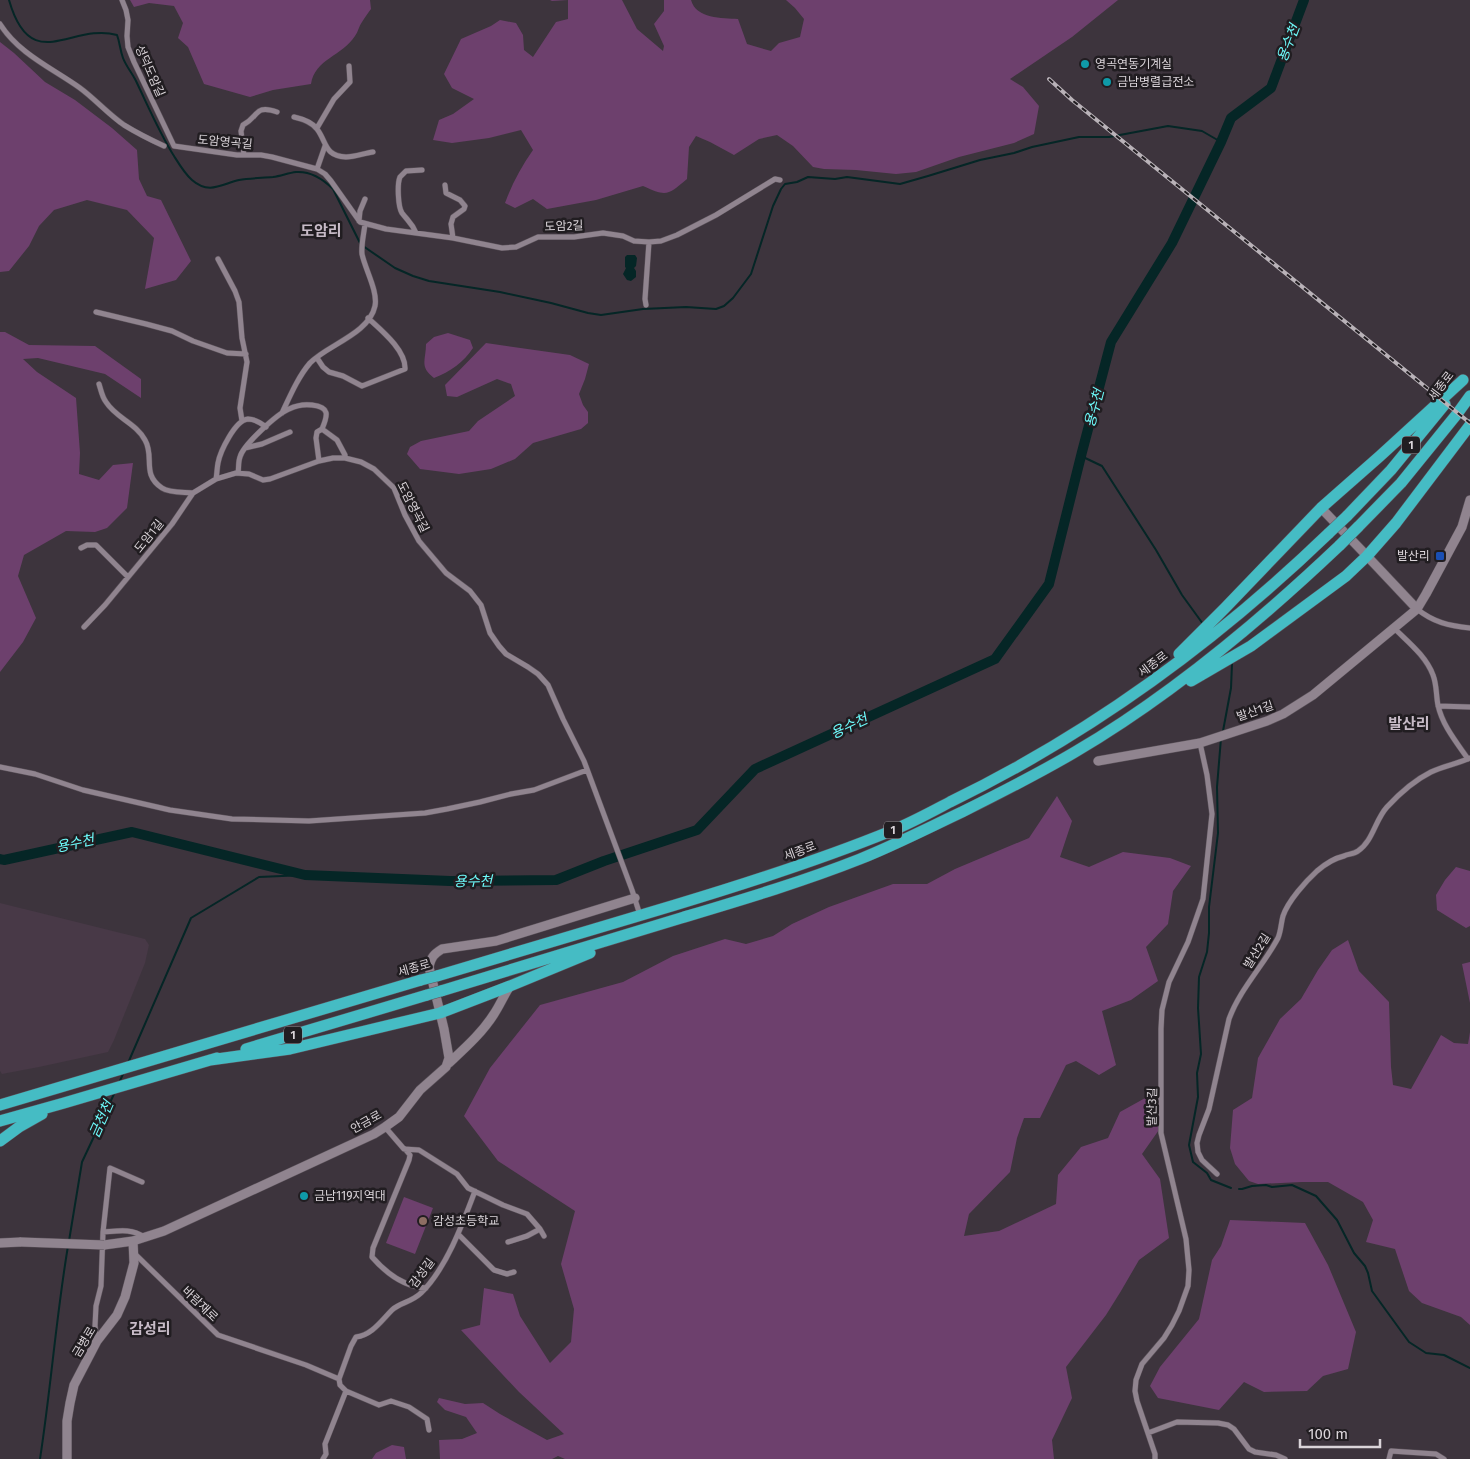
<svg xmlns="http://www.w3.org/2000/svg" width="1470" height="1459" viewBox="0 0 1470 1459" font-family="'Fira Sans','Noto Sans KR',sans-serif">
	<rect width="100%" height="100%" fill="#3d343d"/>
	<!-- industrial -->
	<path fill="#483947" d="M0,903L145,939L149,945L145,963L114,1040L108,1052L39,1067L2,1074L0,1071Z"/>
	<!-- green -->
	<path fill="#6d406d" d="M130,0H370L371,9C368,13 365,17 362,22C359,26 358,32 355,36C342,56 315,59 311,84L273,90L250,97L204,84L188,47L178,38L183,23L174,6L149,3L134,7Z
		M550,0H622L637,29L663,51L664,46L654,24L664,11V0H691C696,19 722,18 738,19L747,44L771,51L779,43L800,37L804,19L795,8L786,0H1118L1072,37L1010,79L1023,87L1039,106L1034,134L1014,143L959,157L916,172L896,174L856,170L824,169L813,167L793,146L777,135L759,139L734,155L710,142L696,136L689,147L687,179C668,195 667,197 643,186L596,200L547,209L533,199L515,208L505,203C512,184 521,167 533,150L521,130L489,138L452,143L433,140L439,120L453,114L474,99L452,88L444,74L461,39L491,26L500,20L516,23L523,35L524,50L533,57L556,22L568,19V0L552,1Z
		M0,42L14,53L45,82L75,100L112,128L137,150L139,179L147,196L161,200L191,261L176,280L145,289L154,238L127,210L87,200L54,210L39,226L29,246L9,271L0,272Z
		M0,332H5L29,345L95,346L141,379V398L105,374L38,358L23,359L37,372L76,398L80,453L79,474L99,480L113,465L133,463L127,508L107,528L95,532L66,531L24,555L18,576L36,618L23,642L0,672Z
		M448,333L470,340L473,348C464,362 450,372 434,378C419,367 426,360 426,344L434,337Z
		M486,343L570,355L589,364L585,379L579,394L583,405L588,412V423L581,429L533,443L515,459L491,469L459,474L420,469L407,454L410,447L421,441L469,431L478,421L515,396L511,384L497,379L457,397L447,396L445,385Z
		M1057,796L1072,821L1060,857L1089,867L1123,852L1170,858L1191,866L1173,891L1168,924L1146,947L1158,981L1131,1000L1102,1011L1116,1065L1099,1075L1076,1061L1066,1065L1040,1118H1024L1017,1138L1010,1172L969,1214L964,1236L999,1231L1056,1204L1058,1175L1081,1147L1108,1138L1120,1112L1147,1097L1161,1127L1142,1154L1160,1179L1169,1238L1139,1260L1121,1291L1106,1315L1066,1367L1072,1398L1052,1440L1054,1459H565L558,1456L552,1459H440L439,1440L462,1439L477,1433L466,1417L445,1410L437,1402L439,1398L465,1404L483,1403L500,1414L547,1440L564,1434L519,1392L461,1330L480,1325L484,1288L513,1294L520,1316L550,1363L571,1342L574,1309L561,1264L575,1211L498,1161L464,1116L490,1068L540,1005L623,982L673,956L725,939L746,944L773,936L792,924L829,907L893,884H927L955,869L1029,838Z
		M1456,867L1470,871V926L1466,928L1437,910L1436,895L1445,880Z
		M1348,940L1359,971L1389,1002L1391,1067L1393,1085L1411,1089L1441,1035L1454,1043L1468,1044L1470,1032V1325L1461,1317L1422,1303L1409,1291L1395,1249L1366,1242L1373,1220L1363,1202L1328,1182H1302L1258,1184L1249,1181L1235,1164L1230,1148L1233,1110L1252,1098L1258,1058L1280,1019L1301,999L1318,970L1332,950Z
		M1470,962V1003L1462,964Z
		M404,1197L433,1208L415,1254L386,1243Z
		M1230,1220L1305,1223L1328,1265L1356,1332L1348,1369L1323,1376L1307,1391L1264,1392L1244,1382L1219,1410L1158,1398L1150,1386L1160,1367L1199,1319L1212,1260L1221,1246Z
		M392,1445L404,1447L406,1459H372L376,1453Z"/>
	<!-- water -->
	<path fill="#052626" d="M627,255H635L637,258L636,266L634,268L636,271V277L631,281L627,280L623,274L626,268L625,267V257Z"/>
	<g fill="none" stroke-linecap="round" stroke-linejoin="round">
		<!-- stream -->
		<path stroke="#052626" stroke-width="2" d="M9,0C31,77 72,22 117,35C120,43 120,50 123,58C126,66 132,73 136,81C148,106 159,132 174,156C179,164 185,174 192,180C209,195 222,184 239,180C250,178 262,178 273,177C281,176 288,173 296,172C310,171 323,179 333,189L360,243
			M363,246L395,268L413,276L429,281L500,292L551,303L588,313L601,315L643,309L686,307L716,309L724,306L733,298L751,274L773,206L781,189L785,184L797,182L808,177L835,179L847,177L900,184L928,176L980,160L1014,153L1032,147L1079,137H1109L1168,126L1202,131L1221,142
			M1081,456L1102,466L1156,550L1182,595L1203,624
			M1223,731L1231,688L1232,664L1231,662
			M1221,738L1217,787L1218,833L1209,907V933L1207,952L1199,977L1198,1008L1201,1054L1197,1073L1198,1097L1189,1145L1193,1162L1207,1173L1211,1180L1231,1188
			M128,1063L191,918L259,877L305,875
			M119,1083L123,1074
			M1239,1189H1242L1252,1186L1266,1185L1272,1187L1292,1185L1316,1196L1337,1220L1354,1253L1365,1266L1368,1273L1372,1291L1409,1342L1426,1353L1444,1355L1470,1368
			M69,1241L82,1162L114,1094
			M40,1459C51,1388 56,1317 68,1246"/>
		<!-- river -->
		<path stroke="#052626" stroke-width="10" d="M0,859L4,860L132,832L305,875L450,881L556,880L604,861L697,830L755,769L995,659L1049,584L1082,452L1111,342L1172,243L1221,142L1231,118L1271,88L1304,0"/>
		<!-- street casing -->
		<g stroke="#5b525a" stroke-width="6">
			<path id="street" d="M122,0L126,10L128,20L127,36L128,47L134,62L174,146L237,155H261L272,157L317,169L325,174L331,181L360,222L386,229L453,238L502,248L516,247L538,237H574L603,233L623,236L634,241L649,242L661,241L677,235L716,215L775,179L780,180
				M0,24C19,54 52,68 80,88C95,99 108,114 124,125C137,133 151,140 164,146
				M294,117C303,119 312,122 317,129C327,142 324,156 346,157C355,157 365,153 373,152
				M317,128L334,99L350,82L349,66
				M244,155L241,131L243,125C259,117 254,104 277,112
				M317,169L325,146
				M445,185L446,193L460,200L465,206L464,209L453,217L451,224L453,238
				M359,221L360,211L365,199
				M416,233C412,223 408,221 402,213C398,207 397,184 400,177C402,175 404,173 406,171L422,170
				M218,259L235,291L239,302L242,338L247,362L240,408L242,421
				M646,305L645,299L649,242
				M96,312L146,324L172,331L193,341L227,353L246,354
				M317,358L323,367L329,372L343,376L362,386L405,369C406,350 381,330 368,318
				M99,384C101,390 102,397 106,402C116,418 136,423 145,440C155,457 141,474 162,488C169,493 184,492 193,493
				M282,413C290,396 298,377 310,363C327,345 369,334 375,306C378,291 365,269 362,254C361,245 364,233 365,224
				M245,448L262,444L290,432
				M319,461L316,438L317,432L322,429L337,440L345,455V458
				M238,473C239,468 238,462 240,457C243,445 277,414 289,409C297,405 304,404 312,405C330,407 328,415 322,429
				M216,479C217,474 217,468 218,463C220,452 235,420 248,419C255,419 261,423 266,427
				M81,548L87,545H96L128,577
				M1417,609C1433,622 1449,626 1470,628
				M84,627L105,605L158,541L172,524L193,493L216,479L236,473L249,474L263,480L270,479L319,461L333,458H345L361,462L374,469L394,488L405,515L419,541L446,573L470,591L481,605L490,633L499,646L506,654L528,667L538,674L548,685L563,719L584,761L632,890L640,915
				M1394,628C1408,642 1426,656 1433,675C1437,685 1436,696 1438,705C1442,725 1457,743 1468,759
				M1438,706L1470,707
				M0,767L35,774L83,790L170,810L232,819L309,821L425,813L447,809L480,802L511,794L534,790L587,770
				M385,1127L404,1149L419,1150L457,1174L468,1188L503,1205L527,1214L540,1229L544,1236
				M405,1149L410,1155L409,1160L373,1248L372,1257C386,1273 405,1287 426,1288
				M1217,1174L1202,1160L1198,1152L1197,1143L1199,1135L1209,1109L1229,1019C1240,989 1263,966 1278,938C1281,931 1281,923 1283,916C1288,901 1306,881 1317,871C1324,865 1335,858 1344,856C1348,854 1354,854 1358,851C1373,841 1375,820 1387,807C1399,794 1415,780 1431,772C1443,766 1457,764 1470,758
				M142,1182L110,1168L103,1232C118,1231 131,1228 144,1237
				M458,1234L494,1270L507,1274L514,1272
				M508,1242L527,1236L540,1229
				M134,1253L218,1335L306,1365L339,1379
				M97,1341L95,1326L96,1306L101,1286L103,1232
				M346,1391L379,1405L391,1401L409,1407L427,1419L429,1430
				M1148,1433L1177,1422L1218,1423L1228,1425L1234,1429L1249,1449L1255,1452L1276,1455L1285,1459
				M323,1459L326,1454L325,1444L346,1391L340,1385L339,1379L351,1346L356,1337C372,1335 381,1321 392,1310C399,1303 412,1302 421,1293C446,1269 463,1223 475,1191
				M1155,1459V1454L1137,1401L1135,1391L1136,1380L1142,1364L1164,1338L1172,1325L1179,1311L1188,1286L1189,1270L1186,1239L1161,1133V1029L1162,1010L1169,982L1188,942L1203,899L1212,814L1207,775L1200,743
				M1389,1459L1391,1451L1436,1454L1444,1459"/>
		</g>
		<!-- secondary casing -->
		<g stroke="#5b525a" stroke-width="10">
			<path id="secondary" d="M1321,508L1367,556L1417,609
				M1098,761L1200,743L1267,721L1283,714L1313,695L1417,609L1426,594L1462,527L1470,500
				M449,1063C465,1048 482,1033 494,1014C500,1005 504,995 510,986
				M0,1243L21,1242
				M104,1245L133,1241L164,1231L374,1134L385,1127L399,1117L420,1090L446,1067L449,1058L444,1029L429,967C431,957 434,954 442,949L496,941L635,898
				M67,1459V1421L70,1403L74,1385L97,1341L117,1315L125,1297L134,1263L133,1241"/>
		</g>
		<!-- highway casing -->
		<g stroke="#5b525a" stroke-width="12">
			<path id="highway" d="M1347,516L1391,470L1445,404
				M1358,527L1401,483L1457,414L1470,396
				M1179,654L1225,608L1321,508L1380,456L1463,380
				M1191,681L1251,646L1346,576L1367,556L1396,523L1470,425
				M437,976C516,952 596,929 675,905C748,883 820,860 891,831C911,823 931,812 950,802C1092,733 1216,642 1329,533
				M441,991C521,967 601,943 681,918C741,900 802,882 860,859C895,845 928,828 962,812C1000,793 1038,774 1075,752C1172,695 1259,622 1340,545
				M246,1049L427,995
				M210,1060L290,1049L440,1013L510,986L590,953
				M0,1105L421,980
				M0,1121L64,1103L217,1058
				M0,1141L19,1127L42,1114"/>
		</g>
		<!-- street -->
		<use href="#street" stroke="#90848f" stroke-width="5"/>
		<!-- secondary -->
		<use href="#secondary" stroke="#90848f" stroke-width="9"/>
		<!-- highway -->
		<use href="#highway" stroke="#45bcc4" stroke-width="11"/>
		<!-- rail casing -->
		<g stroke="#b9b2b8" stroke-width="4">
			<path id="rail" d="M1049,79L1072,100L1470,423"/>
		</g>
		<!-- rail -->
		<use href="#rail" stroke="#211d21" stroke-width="2" stroke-dasharray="5.5" stroke-linecap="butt"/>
		<!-- secondary-bridge casing -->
		<g stroke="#5b525a" stroke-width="10" stroke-linecap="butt">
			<path id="secondary-bridge" d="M21,1242L104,1245"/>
		</g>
		<!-- highway-bridge casing -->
		<g stroke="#5b525a" stroke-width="12" stroke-linecap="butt">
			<path id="highway-bridge" d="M1329,533L1347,516
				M1340,545L1358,527
				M421,980L437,976
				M427,995L441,991"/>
		</g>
		<!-- secondary-bridge -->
		<use href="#secondary-bridge" stroke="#90848f" stroke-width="9"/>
		<!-- highway-bridge -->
		<use href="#highway-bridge" stroke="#45bcc4" stroke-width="11"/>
	</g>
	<!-- markers -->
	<g fill="#0f9aa8" stroke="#211d21" stroke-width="2">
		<circle cx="1085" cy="64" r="5"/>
		<circle cx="1107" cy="82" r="5"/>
		<circle cx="304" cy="1196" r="5"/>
	</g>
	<rect fill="#1a4fb4" stroke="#211d21" stroke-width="2" x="1435" y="551" width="10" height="10" rx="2.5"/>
	<circle fill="#8d6e63" stroke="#211d21" stroke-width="2" cx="423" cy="1221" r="5"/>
	<g text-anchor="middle" stroke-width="5" stroke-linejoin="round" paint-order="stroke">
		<!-- shield labels -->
		<g fill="#211d21" stroke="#a29da2" stroke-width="1">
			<rect x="1402" y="436.5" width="18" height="17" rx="4"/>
			<rect x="884" y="821.5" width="18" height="17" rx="4"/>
			<rect x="284" y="1026.5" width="18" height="17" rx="4"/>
		</g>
		<g font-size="11" font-weight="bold" fill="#dad4d9">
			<text x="1411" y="449">1</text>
			<text x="893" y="834">1</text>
			<text x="293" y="1039">1</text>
		</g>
		<!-- poi labels -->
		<g font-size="12" fill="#dad4d9" stroke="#211d21" text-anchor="start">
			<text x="1095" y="68">영곡연동기계실</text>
			<text x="1117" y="86">금남병렬급전소</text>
			<text x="1430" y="560" text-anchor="end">발산리</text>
			<text x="314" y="1200">금남119지역대</text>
			<text x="433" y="1225">감성초등학교</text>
		</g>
		<!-- street labels -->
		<g font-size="12" fill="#dad4d9" stroke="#211d21">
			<text transform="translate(150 71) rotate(66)" y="4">성덕도암길</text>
			<text transform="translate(225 142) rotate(5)" y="4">도암영곡길</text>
			<text transform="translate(564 226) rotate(-2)" y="4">도암2길</text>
			<text transform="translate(1441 386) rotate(-53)" y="4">세종로</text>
			<text transform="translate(413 507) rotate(63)" y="4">도암영곡길</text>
			<text transform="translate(149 536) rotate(-51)" y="4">도암1길</text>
			<text transform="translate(1153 664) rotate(-37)" y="4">세종로</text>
			<text transform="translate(1255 711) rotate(-19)" y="4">발산1길</text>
			<text transform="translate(800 851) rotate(-20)" y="4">세종로</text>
			<text transform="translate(1257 951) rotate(-58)" y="4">발산2길</text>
			<text transform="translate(414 968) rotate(-16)" y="4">세종로</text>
			<text transform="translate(1152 1107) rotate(-89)" y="4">발산3길</text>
			<text transform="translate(366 1122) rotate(-29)" y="4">안금로</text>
			<text transform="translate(422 1273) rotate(-53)" y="4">감성길</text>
			<text transform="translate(200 1304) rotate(44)" y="4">바람재로</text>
			<text transform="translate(84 1342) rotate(-59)" y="4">금병로</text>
		</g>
		<!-- water labels -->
		<g font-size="14" font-style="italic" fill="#6dfcfc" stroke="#211d21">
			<text transform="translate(1288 43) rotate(-69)" y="5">용수천</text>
			<text transform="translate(1094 408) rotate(-75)" y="5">용수천</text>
			<text transform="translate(849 726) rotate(-25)" y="5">용수천</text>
			<text transform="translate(75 843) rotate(-12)" y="5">용수천</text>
			<text transform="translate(473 881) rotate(-1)" y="5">용수천</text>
			<text transform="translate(101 1119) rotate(-66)" y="5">금천천</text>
		</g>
		<!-- quarter labels -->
		<g font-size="15" font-weight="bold" fill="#c7bbc7" stroke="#211d21">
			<text x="321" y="236">도암리</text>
			<text x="1409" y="729">발산리</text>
			<text x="150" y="1334">감성리</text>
		</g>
	</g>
	<!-- scale -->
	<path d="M1300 1439v8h80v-8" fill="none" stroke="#dad4d9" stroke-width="2.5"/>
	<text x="1308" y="1439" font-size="15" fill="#dad4d9" stroke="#211d21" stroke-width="4" paint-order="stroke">100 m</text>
</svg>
